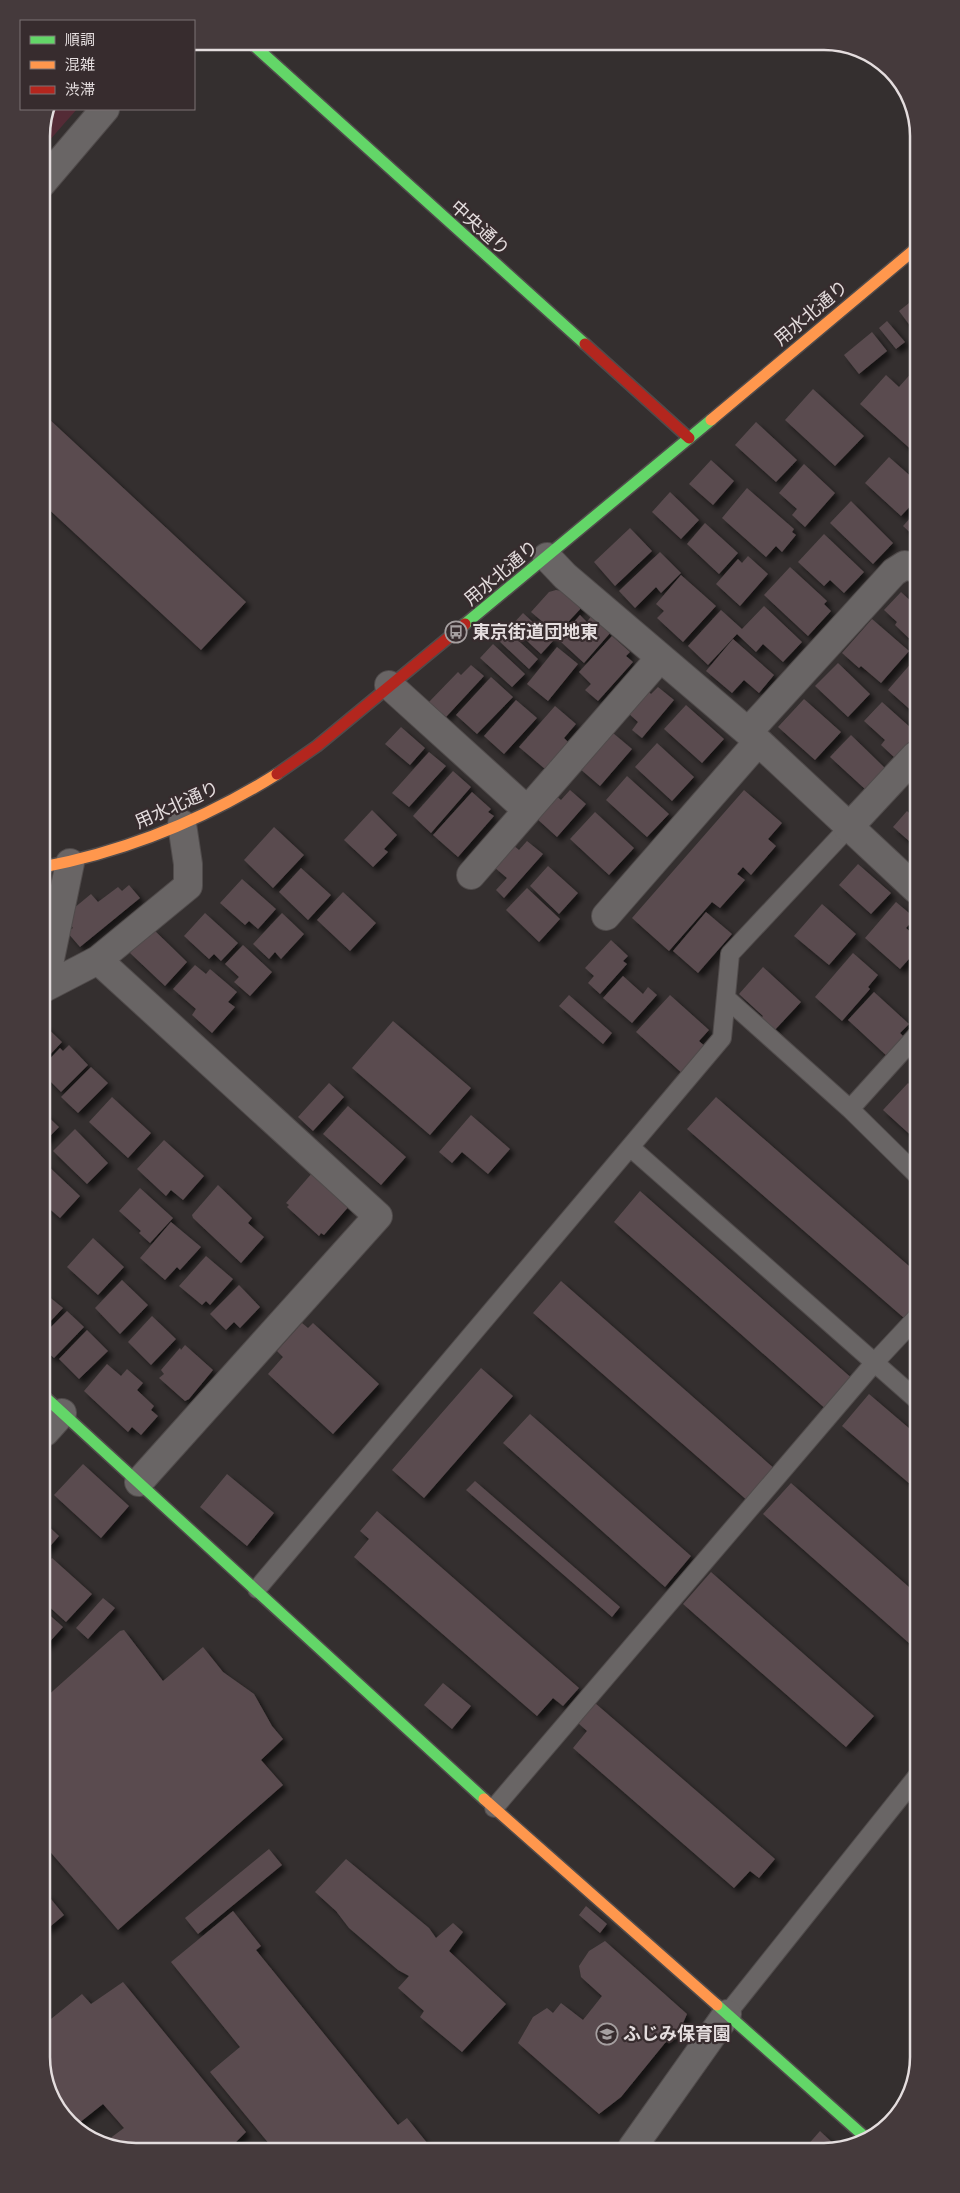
<svg xmlns="http://www.w3.org/2000/svg" width="960" height="2193" viewBox="0 0 960 2193" font-family="'Nunito Sans','Noto Sans JP',sans-serif">
	<defs>
		<filter id="shadow"><feDropShadow dx="4.5" dy="4.5" stdDeviation="2.5" flood-color="#0009"/></filter>
	</defs>
	<rect width="100%" height="100%" fill="#342f2f"/>
	<!-- green -->
	<path fill="#542b36" d="M51,109H77L41,150V130Z"/>
	<!-- building -->
	<path fill="#5a4c4f" filter="url(#shadow)" d="M914,299V331L899,311Z
		M887,321L905,342L896,349L879,328Z
		M872,332L887,351L859,374L844,355Z
		M914,370L915,453L860,404L886,375L899,387Z
		M813,389L864,436L835,466L785,420Z
		M49,419L246,602L201,650L42,503V427Z
		M756,422L797,460L776,482L735,445Z
		M889,457L915,480V501L901,516L865,483Z
		M711,460L734,481L713,505L689,484Z
		M804,464L835,493L805,527L792,515L797,509L779,493Z
		M747,488L794,529L792,532L796,535L782,552L776,546L766,557L722,518Z
		M670,492L699,520L681,539L652,512Z
		M851,501L893,543L873,564L830,523Z
		M915,513V537L903,526Z
		M705,523L738,553L719,574L687,544Z
		M630,528L652,551L615,586L594,562Z
		M824,534L864,572L844,593L830,580L824,586L798,562Z
		M660,552L681,573L661,593L656,587L635,608L619,591Z
		M748,556L768,574L740,606L716,584L738,559L742,563Z
		M790,567L827,601L824,604L831,611L808,636L764,595Z
		M681,575L716,606L683,642L657,618L664,611L656,604Z
		M556,590L567,592L583,606L557,634L531,612L549,592Z
		M901,592L915,605L914,643L895,625L897,622L884,610Z
		M764,606L802,642L783,662L763,644L756,652L737,634L708,665L688,646L721,610L742,629Z
		M523,613L553,641L541,654L511,626Z
		M580,615L587,622L592,615L611,632L584,663L561,642L563,639L561,637Z
		M872,619L909,651L881,683L861,666L859,668L842,653Z
		M506,629L538,659L529,669L497,639Z
		M612,636L630,652L626,656L633,662L598,701L585,690L591,684L579,672Z
		M733,639L774,675L759,693L744,680L732,693L706,671Z
		M493,644L525,674L512,687L480,658Z
		M557,647L578,664L548,701L527,684Z
		M914,660L915,711L914,713L888,690Z
		M838,663L870,694L848,717L815,686Z
		M471,665L484,676L446,717L429,702L458,672L461,675Z
		M491,677L513,697L477,734L456,715Z
		M658,687L674,700L642,738L632,730L638,722L627,712L646,689L651,694Z
		M804,699L841,732L815,760L778,727Z
		M516,700L537,718L504,754L484,736Z
		M882,702L911,728L909,731L914,736L895,758L881,745L885,740L864,721Z
		M686,705L724,739L702,763L664,729Z
		M555,706L576,724L564,738L568,742L545,769L519,747Z
		M401,727L425,748L410,765L385,744Z
		M613,733L632,749L600,786L579,768Z
		M851,735L886,769L866,790L830,757Z
		M657,743L694,777L672,801L635,767Z
		M429,752L446,766L409,807L392,793Z
		M453,771L471,787L431,833L413,816Z
		M627,776L669,814L647,837L606,800Z
		M570,790L586,804L557,837L535,817L555,795L561,800Z
		M744,790L782,823L768,839L776,846L751,875L743,867L737,874L745,880L720,908L712,902L669,951L632,918Z
		M472,792L491,809L488,812L494,816L458,857L433,835Z
		M372,810L397,835L384,849L388,852L373,867L344,840Z
		M907,811L915,818L916,847L893,827Z
		M595,812L634,848L609,875L570,839Z
		M274,827L304,855L273,888L244,860Z
		M527,841L543,854L504,898L496,890L507,878L494,867L513,845L519,850Z
		M858,864L891,893L871,914L839,885Z
		M548,866L578,893L559,914L530,886Z
		M301,868L331,895L308,920L279,892Z
		M242,879L276,909L258,929L249,921L245,925L220,903Z
		M129,885L140,898L80,947L67,932L73,928L67,920L68,913L91,894L98,902L118,887L122,891Z
		M527,888L560,919L539,942L506,910Z
		M343,892L376,923L350,951L317,920Z
		M896,902L915,918L906,928L916,937V951L900,969L865,938Z
		M822,904L856,934L829,965L794,936Z
		M706,912L732,934L698,973L673,951Z
		M205,913L238,943L221,961L214,954L209,959L184,936Z
		M282,913L304,934L281,959L275,952L269,959L253,944Z
		M153,929L187,962L165,986L130,953Z
		M611,940L628,956L623,961L627,964L600,994L588,983L594,976L585,968Z
		M243,945L272,972L250,996L234,982L239,977L225,964Z
		M853,953L878,975L868,987L870,989L842,1021L815,997Z
		M195,965L206,974L210,969L237,992L228,1002L235,1007L212,1033L192,1015L196,1009L173,989Z
		M763,967L801,1002L772,1033L759,1021L763,1016L739,994Z
		M623,976L643,994L648,987L657,995L632,1023L603,998Z
		M874,992L909,1024L900,1033L905,1038L888,1057L848,1020Z
		M569,995L612,1033L603,1044L559,1006Z
		M670,995L709,1030L699,1041L708,1049L684,1075L636,1032Z
		M393,1021L471,1088L430,1135L352,1068Z
		M44,1025L62,1042L44,1061Z
		M69,1045L88,1065L61,1092L44,1075V1065L60,1048L63,1051Z
		M91,1067L108,1083L78,1113L61,1097Z
		M329,1083L344,1097L313,1131L298,1117Z
		M908,1083L916,1090V1140L883,1110Z
		M112,1097L151,1133L128,1158L89,1122Z
		M716,1097L917,1273V1304L904,1318L687,1129Z
		M348,1106L406,1157L381,1185L323,1134Z
		M44,1113L59,1127L44,1142Z
		M471,1115L510,1149L488,1174L462,1152L452,1163L439,1152Z
		M75,1129L108,1163L87,1184L53,1151Z
		M164,1140L204,1176L183,1200L171,1190L166,1196L137,1169Z
		M45,1163L80,1196L60,1218L44,1204Z
		M313,1172L350,1205L324,1235L321,1233L319,1236L287,1207L289,1205L286,1203Z
		M218,1185L252,1218L248,1223L264,1237L241,1263L193,1218L192,1215Z
		M140,1188L173,1218L150,1243L139,1233L141,1231L119,1211Z
		M640,1191L855,1381L828,1411L614,1222Z
		M171,1222L201,1247L180,1270L177,1267L165,1280L140,1258Z
		M93,1238L124,1267L98,1295L67,1267Z
		M206,1256L233,1279L210,1305L206,1301L202,1305L179,1286Z
		M122,1280L148,1305L120,1334L95,1308Z
		M561,1281L776,1470L749,1502L533,1313Z
		M239,1285L260,1307L240,1328L234,1322L226,1330L210,1314Z
		M47,1295L63,1308L44,1328V1298Z
		M67,1311L84,1327L54,1358L45,1350L44,1334Z
		M152,1316L176,1339L151,1365L128,1342Z
		M302,1323L308,1328L313,1323L379,1384L333,1434L268,1374L283,1357L277,1351Z
		M87,1330L108,1351L79,1379L59,1359Z
		M185,1345L213,1370L189,1399L185,1401L159,1378L164,1374L161,1370L180,1348L181,1350Z
		M107,1364L121,1376L127,1369L143,1383L137,1390L154,1406L151,1410L158,1416L141,1435L132,1427L128,1432L84,1391Z
		M481,1368L513,1396L424,1498L392,1470Z
		M869,1394L917,1435V1490L842,1426Z
		M530,1414L691,1556L665,1587L503,1443Z
		M83,1464L129,1506L101,1538L54,1495Z
		M227,1474L274,1513L247,1546L200,1507Z
		M475,1481L620,1607L612,1617L466,1490Z
		M791,1483L918,1595V1651L763,1514Z
		M377,1511L579,1688L563,1706L553,1698L537,1716L354,1557L369,1539L360,1531Z
		M45,1523L59,1536L45,1552Z
		M52,1558L92,1594L66,1622L45,1603V1566Z
		M711,1572L874,1716L846,1747L683,1604Z
		M103,1598L115,1608L88,1639L76,1628Z
		M45,1611L63,1627L45,1647Z
		M124,1630L163,1681L203,1647L223,1672L254,1694L272,1726L283,1739L261,1760L283,1785L118,1930L46,1847L45,1698L120,1631Z
		M443,1683L471,1706L452,1729L424,1705Z
		M595,1703L775,1859L759,1878L750,1871L734,1888L573,1748L587,1731L578,1723Z
		M269,1849L282,1865L198,1934L185,1918Z
		M346,1859L429,1928L436,1938L453,1923L463,1932L449,1951L506,2004L462,2052L420,2017L424,2011L398,1988L409,1976L398,1970L349,1928L336,1911L315,1892Z
		M46,1893L64,1915L46,1930Z
		M586,1906L607,1924L600,1933L579,1915Z
		M233,1911L261,1946L256,1950L398,2125L407,2118L432,2149L275,2151L210,2072L240,2047L171,1962Z
		M605,1941L687,2014L679,2032L665,2043L621,2097L599,2114L518,2043L533,2017L547,2008L553,2013L561,2003L583,2020L602,1996L581,1977L579,1966L589,1951Z
		M123,1982L246,2132L227,2151L130,2152L105,2142L124,2128L103,2104L74,2127L46,2088V2023L82,1994L91,2004Z
		M820,2131L837,2147H806Z"/>
	<g fill="none" stroke-linecap="round" stroke-linejoin="round">
		<!-- lane casing -->
		<g stroke="#504b4b" stroke-width="20">
			<path id="lane" d="M726,998L850,1109L916,1174
				M850,1109L916,1036
				M630,1147L917,1400
				M257,1589L722,1038L730,954L848,828
				M494,1808L875,1362L917,1317
				M727,2014L918,1775"/>
		</g>
		<!-- street casing -->
		<g stroke="#504b4b" stroke-width="30">
			<path id="street" d="M42,183L105,109
				M547,557L565,576L748,732L916,889
				M389,685L527,810
				M748,732L894,572L905,565L915,568
				M848,828L915,756
				M471,875L660,658
				M606,916L758,742
				M98,960L378,1216L139,1482
				M44,988L98,960L188,886V864L182,824
				M44,988L70,863
				M45,1432L62,1413
				M632,2148L727,2014"/>
		</g>
		<!-- fast casing -->
		<g stroke="#504b4b" stroke-width="14">
			<path id="fast" d="M249,41L585,344
				M465,624L711,420
				M45,1397L484,1799
				M717,2005L866,2138"/>
		</g>
		<!-- slow casing -->
		<g stroke="#504b4b" stroke-width="14">
			<path id="slow" d="M711,420L914,250
				M43,867C127,851 205,819 277,774
				M484,1799L717,2005"/>
		</g>
		<!-- jam casing -->
		<g stroke="#504b4b" stroke-width="14">
			<path id="jam" d="M585,344L689,438
				M277,774L317,746L465,624"/>
		</g>
		<!-- lane -->
		<use href="#lane" stroke="#696565" stroke-width="18"/>
		<!-- street -->
		<use href="#street" stroke="#696565" stroke-width="28"/>
		<!-- fast -->
		<use href="#fast" stroke="#63d668" stroke-width="11"/>
		<!-- slow -->
		<use href="#slow" stroke="#ff974d" stroke-width="11"/>
		<!-- jam -->
		<use href="#jam" stroke="#b3261e" stroke-width="11"/>
	</g>
	<!-- icons -->
	<defs>
		<g id="bus-ring" transform="scale(1.125)"><circle r="9.5" fill="#372c2e" stroke="#a6a0a1" stroke-width="1.5"/><path d="M-5-6H5V4H4V6H2V4H-2V6H-4V4H-5ZM-3.5-4V0h7V-4ZM-3.5 1.2v1.5H-2V1.2ZM2 1.2v1.5H3.5V1.2Z" fill="#a6a0a1"/></g>
		<g id="school-ring" transform="scale(1.125)"><circle r="9.5" fill="#372c2e" stroke="#a6a0a1" stroke-width="1.5"/><path d="M0-5L7-2L0 1L-7-2ZM-4 1L0 2.5L4 1V4Q0 6-4 4Z" fill="#a6a0a1"/></g>
	</defs>
	<g fill-rule="evenodd">
		<use href="#bus-ring" x="456" y="632"/>
		<use href="#school-ring" x="607" y="2034"/>
	</g>
	<g text-anchor="middle" stroke-width="4.5" stroke-linejoin="round" paint-order="stroke">
		<!-- street labels -->
		<g font-size="18" fill="#e4ddde" stroke="#372c2e">
			<text transform="translate(480 228) rotate(42)" y="6">中央通り</text>
			<text transform="translate(811 313) rotate(-40)" y="6">用水北通り</text>
			<text transform="translate(501 573) rotate(-40)" y="6">用水北通り</text>
			<text transform="translate(177 805) rotate(-24)" y="6">用水北通り</text>
		</g>
		<!-- poi labels -->
		<g font-size="18" font-weight="bold" fill="#e4ddde" stroke="#372c2e" text-anchor="start">
			<text x="472" y="638">東京街道団地東</text>
			<text x="623" y="2040">ふじみ保育園</text>
		</g>
	</g>
	<!-- crop -->
	<path d="M0 0H960V2193H0ZM136 50H824A86 86 0 0 1 910 136V2057A86 86 0 0 1 824 2143H136A86 86 0 0 1 50 2057V136A86 86 0 0 1 136 50Z" fill="#453a3c" fill-rule="evenodd"/>
	<path fill="none" stroke="#e4ddde" stroke-width="2.5" d="M136 50H824A86 86 0 0 1 910 136V2057A86 86 0 0 1 824 2143H136A86 86 0 0 1 50 2057V136A86 86 0 0 1 136 50Z"/>
	<!-- legend -->
	<rect x="20" y="20" width="175" height="90" fill="#372c2e" stroke="#7c7374"/>
	<rect x="30" y="36" width="25" height="8" fill="#63d668" stroke="#7c7374"/>
	<text x="65" y="45" font-size="15" fill="#e4ddde">順調</text>
	<rect x="30" y="61" width="25" height="8" fill="#ff974d" stroke="#7c7374"/>
	<text x="65" y="70" font-size="15" fill="#e4ddde">混雑</text>
	<rect x="30" y="86" width="25" height="8" fill="#b3261e" stroke="#7c7374"/>
	<text x="65" y="95" font-size="15" fill="#e4ddde">渋滞</text>
</svg>
